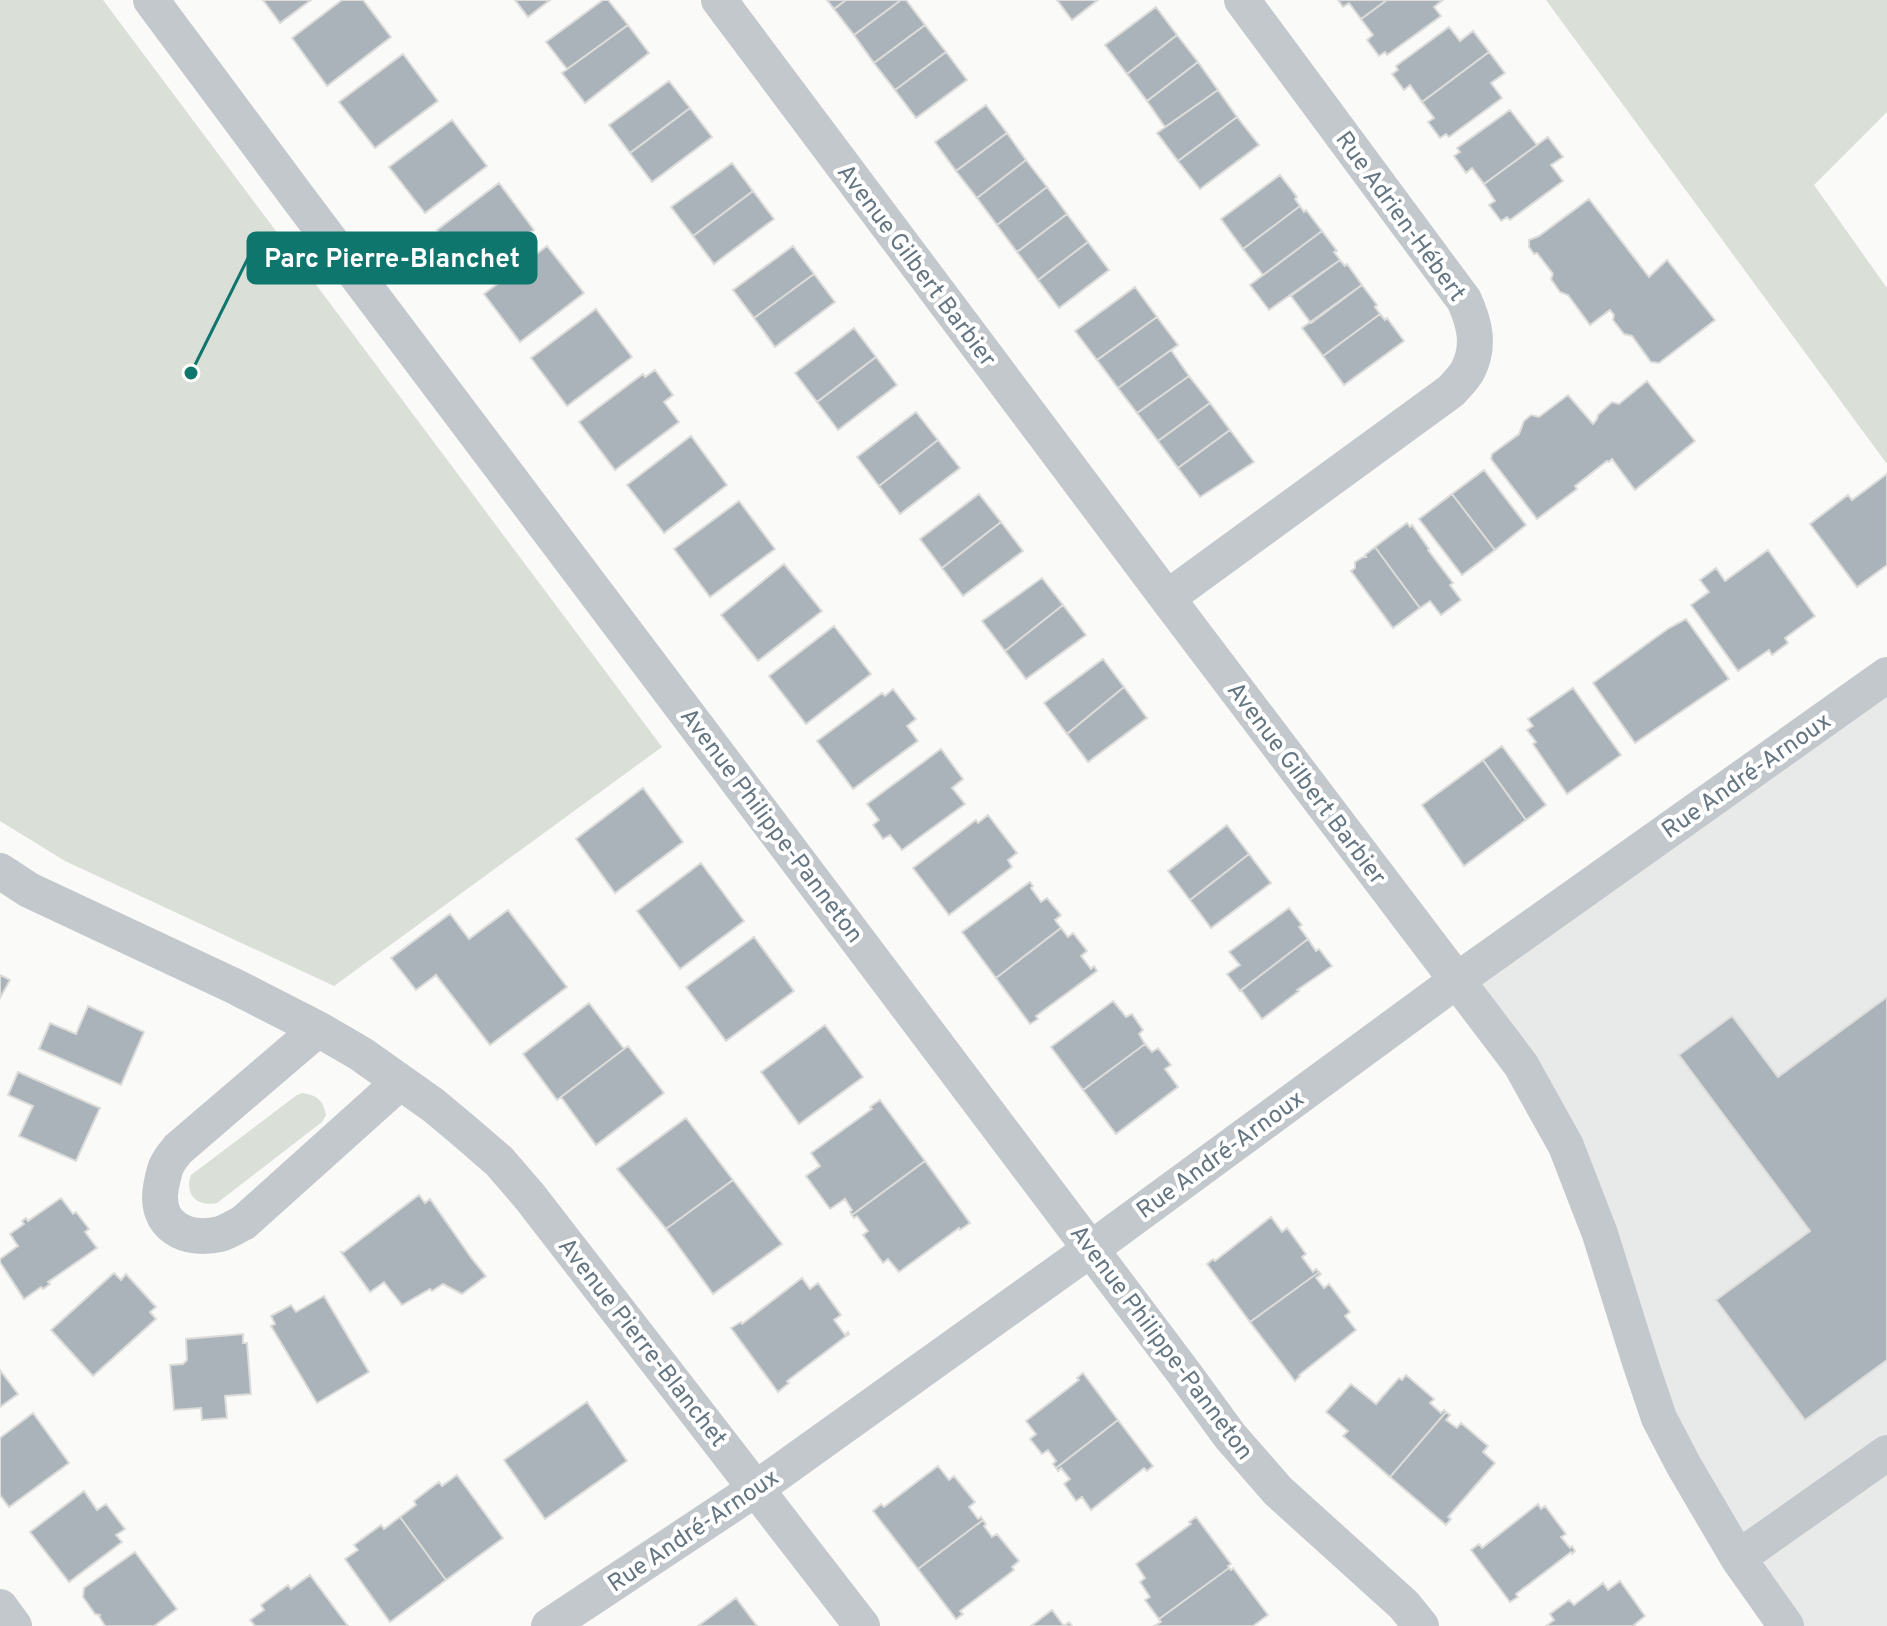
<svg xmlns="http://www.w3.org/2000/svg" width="1887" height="1626" viewBox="0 0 1887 1626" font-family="Overpass,sans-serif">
	<rect width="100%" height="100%" fill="#fafaf8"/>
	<!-- built -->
	<path fill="#e8e9e9" d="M1887,675V1626H1786L1738,1558L1600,1234L1456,981Z"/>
	<!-- green -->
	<path fill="#dadfd7" d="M0,0H103L662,747L334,986L65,861L0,821Z
		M1546,0H1887V112L1814,185L1887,288V464Z
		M302,1093C317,1095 323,1100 326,1115L322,1122L217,1203C197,1207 184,1195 191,1175L297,1095Z"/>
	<!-- building -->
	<path fill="#aab3b9" stroke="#dcdcda" stroke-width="2" d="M263,0H311L280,23Z
		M342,0H363L391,37L327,86L292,38Z
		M515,0H550L528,17Z
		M603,0H608L628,25L567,69L546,42Z
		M827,0H846L834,9Z
		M846,0H901L854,35L834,9Z
		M901,0H906L925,25L874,63L854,35Z
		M1057,0H1098L1072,20Z
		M1338,0H1387L1361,19L1349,3L1343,7Z
		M1387,0H1443L1434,7L1441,16L1387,55L1385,52L1379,56L1367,40L1373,35L1361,19Z
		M1156,7L1177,35L1127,74L1105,45Z
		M628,25L649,53L585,103L562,73Z
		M925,25L946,52L895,90L874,63Z
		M1449,27L1460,41L1473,31L1489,52L1422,102L1410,85L1404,90L1392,74L1398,70L1396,66Z
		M1177,35L1198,62L1147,101L1127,74Z
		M946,52L967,80L916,118L895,90Z
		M1489,52L1505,73L1491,83L1502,98L1449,137L1446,134L1440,138L1428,122L1434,118L1422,102Z
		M403,54L438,101L375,148L339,102Z
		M1198,62L1218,90L1165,127L1147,101Z
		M669,81L690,108L630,153L609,125Z
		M1218,90L1237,117L1178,161L1157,133Z
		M986,105L1007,133L956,171L935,142Z
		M690,108L712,137L652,182L630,153Z
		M1510,110L1537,145L1484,184L1472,168L1466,173L1454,156L1460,152L1457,148Z
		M1237,117L1259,145L1200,189L1178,161Z
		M452,120L487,166L425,213L389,167Z
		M1007,133L1026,160L977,198L956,171Z
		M1548,137L1563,157L1551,165L1563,181L1510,220L1507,217L1501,221L1489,205L1495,201L1484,184Z
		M1026,160L1047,187L997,225L977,198Z
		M732,163L753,191L693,236L671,207Z
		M1280,175L1297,197L1295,199L1300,206L1243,249L1221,219Z
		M499,183L534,230L473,277L437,230Z
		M1047,187L1067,214L1017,252L997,225Z
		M753,191L774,219L714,264L693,236Z
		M1589,199L1649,277L1667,260L1715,320L1659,363L1651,362L1632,336L1624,334L1613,320L1614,315L1610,310L1590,325L1568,295L1560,292L1551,279L1553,274L1537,253L1534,254L1529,247V240L1539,236Z
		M1300,206L1304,212L1306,210L1322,231L1263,275L1243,249Z
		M1067,214L1088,242L1038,280L1017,252Z
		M1322,231L1337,251L1334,252L1340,260L1269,310L1250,285Z
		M1088,242L1109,270L1059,308L1038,280Z
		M547,246L584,293L520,342L484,294Z
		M793,246L814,274L754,318L733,290Z
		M1340,260L1345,266L1347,264L1362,285L1311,323L1291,296Z
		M814,274L835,302L775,347L754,318Z
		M1362,285L1377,305L1375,307L1380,314L1323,356L1302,328Z
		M1135,287L1157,317L1097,360L1075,331Z
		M596,309L632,357L567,406L531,358Z
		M1380,314L1385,320L1387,318L1404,341L1344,385L1323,356Z
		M1157,317L1178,345L1118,388L1097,360Z
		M854,328L876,357L817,402L795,373Z
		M1171,350L1189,376L1137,413L1118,388Z
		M876,357L897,385L838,430L817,402Z
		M655,370L673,395L664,402L679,422L615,470L579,422L643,374L645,377Z
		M1189,376L1210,403L1158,441L1137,413Z
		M1647,381L1695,441L1635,490L1612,459L1609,462L1607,461L1575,486L1577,489L1537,519L1491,459L1492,454L1519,434L1524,421L1531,415L1539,417L1568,395L1593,424L1597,419L1598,415L1612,402L1619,404Z
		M1210,403L1230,430L1178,468L1158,441Z
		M916,412L938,440L879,486L857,457Z
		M1230,430L1254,462L1200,497L1178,468Z
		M691,436L727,485L664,533L627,485Z
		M938,440L960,468L900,514L879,486Z
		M1484,470L1526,525L1495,550L1452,494Z
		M1887,474V565L1857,587L1810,524L1848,495L1852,500Z
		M979,494L1001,522L942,568L920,539Z
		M1452,494L1495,550L1462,575L1419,519Z
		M739,501L775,549L710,597L674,549Z
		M1001,522L1023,551L963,596L942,568Z
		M1407,523L1410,527L1412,525L1429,549L1428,550L1453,583L1450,585L1461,600L1441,615L1430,601L1420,608L1375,547Z
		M1375,547L1420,608L1393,628L1351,571L1355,568V562L1363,557H1366L1365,555Z
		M1768,550L1815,616L1785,638L1788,643L1772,655L1769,650L1738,671L1691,605L1709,592L1700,580L1716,568L1725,581Z
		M784,564L822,611L758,661L721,615Z
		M1042,578L1063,605L1005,651L982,621Z
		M1063,605L1086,635L1026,679L1005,651Z
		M1686,619L1729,679L1635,743L1593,683L1669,628Z
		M834,626L871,674L806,724L769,676Z
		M1103,659L1124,687L1067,734L1044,703Z
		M1124,687L1147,718L1088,762L1067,734Z
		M1573,688L1621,755L1567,794L1533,744L1536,742L1527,730L1533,726L1528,719Z
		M893,689L916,719L907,726L918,741L853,789L817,741L882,693L885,696Z
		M1502,746L1546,805L1526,820L1483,760Z
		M941,749L963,779L952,788L965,804L902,850L890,835L883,839L873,825L879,820L867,804Z
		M1483,760L1526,820L1464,866L1422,805Z
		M643,788L683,842L615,893L576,839Z
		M988,815L1017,853L1008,860L1012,867L949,915L913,868L976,820L978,823Z
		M1227,825L1249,854L1190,900L1168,871Z
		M1249,854L1271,883L1211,928L1190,900Z
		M701,863L744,921L680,969L637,911Z
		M1030,882L1033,886L1031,888L1041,902L1047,898L1061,915L1055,920L1061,928L996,978L962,932Z
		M1289,908L1302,925L1299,927L1308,939L1240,991L1227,974L1240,965L1229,952Z
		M508,910L567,987L490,1045L436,975L416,990L391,958L450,914L469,939Z
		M1061,928L1068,937L1073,933L1087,951L1081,956L1091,969L1094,966L1097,971L1036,1016L1038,1019L1030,1024L996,978Z
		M754,937L794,991L726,1041L686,987Z
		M1308,939L1316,951L1319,949L1332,966L1297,990L1299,991L1262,1019L1241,990Z
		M0,975L10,980L0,998Z
		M1887,997V1360L1805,1420L1716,1300L1810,1231L1679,1055L1732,1016L1778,1077Z
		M1113,1001L1126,1017L1132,1014L1143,1030L1139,1034L1145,1044L1083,1090L1051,1047Z
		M589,1003L624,1049L557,1100L523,1054Z
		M88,1006L144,1032L121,1085L39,1049L50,1023L76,1034Z
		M825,1025L863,1077L799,1124L761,1072Z
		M1145,1044L1152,1052L1158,1048L1171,1065L1165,1069L1178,1087L1116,1134L1083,1090Z
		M628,1046L664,1093L596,1145L561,1097Z
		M18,1072L100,1108L76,1161L19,1136L33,1106L8,1095Z
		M880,1100L925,1161L852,1215L850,1212L852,1210L845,1199L830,1209L806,1176L820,1166L811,1153L872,1109L870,1107Z
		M686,1118L733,1180L666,1229L617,1169Z
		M925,1161L970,1223L960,1230L959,1228L899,1272L888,1259L883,1263L863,1235L868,1231L857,1216L854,1218L852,1215Z
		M733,1180L782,1244L713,1294L666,1229Z
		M419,1195L425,1203L430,1199L472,1259L486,1276L462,1294L443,1284L432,1291L430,1289L402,1305L384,1282L370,1292L341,1252H344Z
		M61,1198L73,1214L76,1212L89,1229L85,1232L97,1248L48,1282L50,1284L43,1289L41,1287L24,1299L0,1262V1259L18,1246L10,1234L24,1224L22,1221L26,1218L28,1221Z
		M1271,1217L1282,1232L1287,1228L1306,1254L1302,1257L1313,1272L1316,1269L1319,1272L1250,1322L1207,1264L1213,1259L1215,1261Z
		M1319,1272L1321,1274L1316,1278L1324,1288L1329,1284L1350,1312L1345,1316L1356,1330L1299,1375L1300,1376L1295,1381L1250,1322Z
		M114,1273L121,1280L126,1274L156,1307L150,1312L156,1319L93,1376L51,1330Z
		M802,1278L810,1289L818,1283L841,1315L834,1320L845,1335L848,1332L849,1334L787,1381L789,1383L778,1392L731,1328L741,1322L742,1324Z
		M324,1296L369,1372L317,1403L271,1326L275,1324L271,1316L291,1305L296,1312Z
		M243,1334V1343H247L251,1394L225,1396L227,1418L202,1420L201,1408L174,1410L170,1365L183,1364L187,1360L186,1339Z
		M0,1370L18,1394L0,1407Z
		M1083,1373L1118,1420L1056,1468L1053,1464L1056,1461L1048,1450L1042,1454L1030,1439L1036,1434L1026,1421L1079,1380L1077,1378Z
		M1406,1375L1434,1399L1430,1403L1441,1413L1444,1410L1446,1412L1390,1477L1343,1436L1348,1431L1326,1412L1351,1384L1376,1404L1399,1378L1402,1380Z
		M587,1402L627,1461L545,1519L504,1460Z
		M1446,1412L1450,1415L1446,1420L1457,1428L1461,1423L1488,1446L1483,1452L1495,1463L1448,1517L1451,1519L1446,1525L1390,1477Z
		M33,1413L69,1463L9,1507L0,1495V1438Z
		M1118,1420L1153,1466L1147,1471L1144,1468L1091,1510L1082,1497L1076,1501L1064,1484L1070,1479L1061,1468L1058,1471L1056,1468Z
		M938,1466L949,1480L954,1476L975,1502L969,1507L978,1519L981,1517L983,1520L918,1569L873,1511L881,1504L884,1507Z
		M457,1475L503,1538L446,1580L400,1517L416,1505L414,1501L439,1482L442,1486Z
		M84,1491L97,1510L106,1504L125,1529L116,1535L122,1542L69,1582L30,1532Z
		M1538,1504L1541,1509L1545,1506L1566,1534L1561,1537L1570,1548L1572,1546L1575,1551L1572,1554L1571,1552L1516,1594L1518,1597L1510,1602L1471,1550L1479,1544L1482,1548Z
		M400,1517L446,1580L390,1622L345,1559L358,1550L354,1545L381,1525L384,1529Z
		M1196,1517L1231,1564L1228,1566L1229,1568L1159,1619L1145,1600L1150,1597L1140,1582L1145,1578L1136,1564L1191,1524L1189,1522Z
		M983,1520L986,1524L984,1526L992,1537L997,1534L1019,1561L1012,1567L1014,1570L960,1611L963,1614L956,1619L918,1569Z
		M135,1552L177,1609L154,1626H105L99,1616L100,1615L95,1614L83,1597L84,1588Z
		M1229,1568L1231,1570L1233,1568L1268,1615L1253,1626H1154L1161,1622L1159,1619Z
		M310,1575L348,1626H255L250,1620L264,1610L261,1605L288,1585L291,1589Z
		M1620,1581L1645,1616L1634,1625L1635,1626H1546L1554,1620L1550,1614L1569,1600L1574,1605L1603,1583L1608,1590Z
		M736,1598L757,1626H698Z
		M1052,1610L1064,1626L1069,1622L1072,1626H1031Z"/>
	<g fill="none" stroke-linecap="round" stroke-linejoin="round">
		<!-- minor -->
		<path stroke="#c3c8cc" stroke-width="36" d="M151,0L299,199L1184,1373L1230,1436L1278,1491L1404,1605L1421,1626
			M719,0L1167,598L1521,1065L1566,1146L1600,1234L1641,1365L1659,1418L1684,1466L1738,1558L1786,1626
			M1167,598L1451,391C1456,385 1464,378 1468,370C1480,346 1475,324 1464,300L1242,0
			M0,871L29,890L234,986L318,1029L361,1054L433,1105L463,1130L499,1161L530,1197L862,1626
			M318,1029L178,1149C165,1165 165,1167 161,1187C154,1226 186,1242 220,1234C228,1232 236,1226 243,1223L400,1082
			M1738,1558L1887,1453
			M0,1607L14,1626
			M549,1626L757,1488L1091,1249L1456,981L1887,675"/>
	</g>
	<g text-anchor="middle" stroke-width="8" stroke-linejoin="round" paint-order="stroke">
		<!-- street labels -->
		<g font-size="24" fill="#657683" stroke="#fff">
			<text transform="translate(1401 216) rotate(54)" y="8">Rue Adrien-Hébert</text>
			<text transform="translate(917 265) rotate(53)" y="8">Avenue Gilbert Barbier</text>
			<text transform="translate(1746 775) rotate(-35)" y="8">Rue André-Arnoux</text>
			<text transform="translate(1307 783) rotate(53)" y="8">Avenue Gilbert Barbier</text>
			<text transform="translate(772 825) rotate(53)" y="8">Avenue Philippe-Panneton</text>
			<text transform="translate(1220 1154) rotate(-36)" y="8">Rue André-Arnoux</text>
			<text transform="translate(643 1342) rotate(52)" y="8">Avenue Pierre-Blanchet</text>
			<text transform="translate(1162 1342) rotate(53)" y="8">Avenue Philippe-Panneton</text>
			<text transform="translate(693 1530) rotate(-34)" y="8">Rue André-Arnoux</text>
		</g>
	</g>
	<!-- callouts -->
	<path fill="none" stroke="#0f766e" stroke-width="3" d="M191 373L248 258"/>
	<circle fill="#0f766e" stroke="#fff" stroke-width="3" cx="191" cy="373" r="8"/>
	<rect fill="#0f766e" stroke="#0f766e" stroke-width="3" x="248" y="233" width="288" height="50" rx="8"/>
	<g font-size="26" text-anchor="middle" font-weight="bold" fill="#fff">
		<text x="392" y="267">Parc Pierre-Blanchet</text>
	</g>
</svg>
